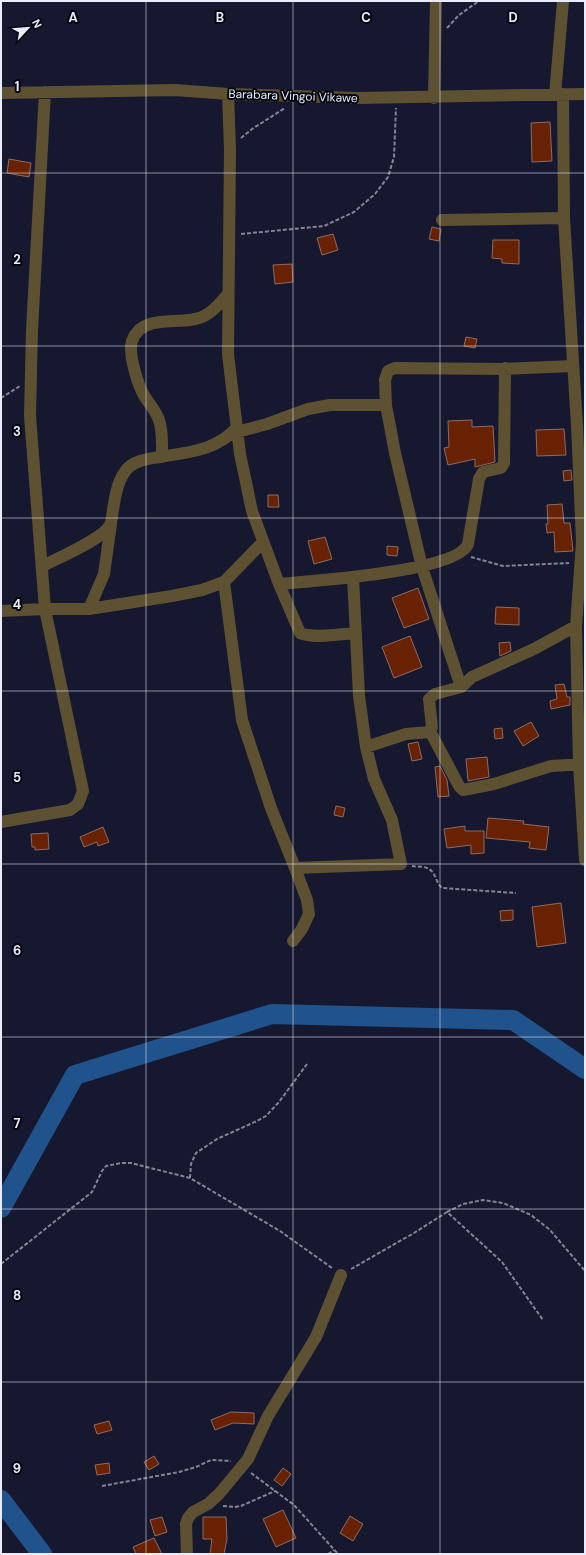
<svg xmlns="http://www.w3.org/2000/svg" width="586" height="1555" viewBox="0 0 586 1555" font-family="'DM Sans',sans-serif">
	<rect width="100%" height="100%" fill="#16182f"/>
	<g fill="none" stroke-linecap="round" stroke-linejoin="round">
		<!-- river -->
		<path stroke="#20528b" stroke-width="20" d="M1,1208L75,1075L272,1014L513,1020L585,1069
			M1,1500L42,1554"/>
	</g>
	<!-- building -->
	<path fill="#682103" stroke="#8d6c61" d="M550,122L552,161L532,162L531,123Z
		M9,159L31,163L29,177L7,173Z
		M432,227L441,229L439,241L429,239Z
		M333,234L338,250L322,255L317,238Z
		M493,240H519V264L502,263V259L492,258Z
		M292,264L293,282L275,284L273,265Z
		M466,337L477,339L475,348L464,346Z
		M472,420V427L493,426L495,462L475,467V459L448,465L444,448L449,447L448,421Z
		M564,429L566,455L537,456L536,430Z
		M571,470L572,480L564,481L563,471Z
		M268,495H278L279,507H268Z
		M562,504L564,523H570L573,551L555,552L554,532L547,533L546,524H548L547,505Z
		M325,537L332,559L314,564L308,541Z
		M387,546L398,547L397,556L387,555Z
		M418,588L429,619L404,628L392,598Z
		M496,607L519,608V625L495,624Z
		M410,636L422,667L394,678L382,647Z
		M510,642L511,651L500,656L499,643Z
		M564,684L567,697H570V705L551,709L550,701L557,699L555,685Z
		M531,722L539,736L523,746L514,731Z
		M502,728L503,738L495,739L494,729Z
		M418,742L422,759L412,761L408,744Z
		M487,757L489,777L468,781L466,759Z
		M440,766L447,780L449,796L438,797L435,767Z
		M336,806L345,808L343,817L334,815Z
		M488,818L524,821L523,824L549,827L546,850L529,848L530,842L486,838Z
		M465,826V831H484V853L471,854V845L447,848L444,829Z
		M103,827L109,842L98,846L97,842L84,847L80,837Z
		M48,833L49,849L35,850V847H32L31,834Z
		M561,903L566,943L537,947L532,907Z
		M513,910V920L501,921L500,911Z
		M231,1412L254,1413V1424L233,1423L215,1430L211,1420Z
		M109,1421L112,1430L97,1434L94,1425Z
		M154,1456L159,1464L149,1470L144,1462Z
		M109,1463L110,1473L97,1475L95,1465Z
		M283,1468L291,1474L282,1486L274,1480Z
		M283,1510L296,1538L276,1547L263,1519Z
		M350,1516L363,1524L353,1541L340,1533Z
		M162,1517L167,1532L155,1536L150,1520Z
		M203,1517H226L227,1539L224,1554H210L212,1539H203Z
		M154,1538L162,1554H136L133,1547Z"/>
	<g fill="none" stroke-linecap="round" stroke-linejoin="round">
		<!-- path -->
		<path stroke="#828498" stroke-width="2" stroke-dasharray="4 2" stroke-linecap="butt" d="M447,28L459,15L479,1
			M241,138L252,129L285,108
			M241,234L324,226L354,212L375,194L388,177L394,157L396,108
			M1,398L20,386
			M471,557L503,566L569,563
			M412,866C417,867 425,866 429,869C436,873 436,883 442,888L516,893
			M190,1178L191,1164L196,1153L217,1139L257,1121L266,1116L279,1102L307,1064
			M447,1212L463,1204L483,1200L503,1203L531,1215L550,1230L585,1271
			M1,1264L92,1192L102,1171L106,1166L121,1163H131L190,1178L280,1231L332,1268
			M351,1269L414,1233L447,1212L502,1262L543,1320
			M251,1473L294,1505L338,1554
			M102,1486L179,1472L196,1467L211,1460L231,1461
			M223,1506L235,1507L241,1506L275,1491
			M328,1554L334,1550"/>
		<!-- minor -->
		<path stroke="#5e5132" stroke-width="12" d="M1,93L175,90L228,94L357,98L585,94
			M228,94L230,149L228,354L240,454L252,511L279,584L300,633C313,639 341,634 356,633
			M563,94L564,218L577,425L582,542L576,626L579,765L585,860
			M555,95L563,1
			M434,98L436,1
			M442,220L564,218
			M237,432L267,424L308,409L330,405H386
			M162,457C162,445 163,431 159,420C156,411 150,405 145,397C138,386 128,354 132,341C142,311 184,328 206,315C215,310 221,302 228,294
			M43,566C58,558 103,539 110,525C112,521 112,515 113,510C115,496 118,478 128,468C136,460 149,459 159,457C186,453 219,450 237,427
			M224,582L242,720L271,808L295,868L307,900L309,914L302,929L293,941
			M279,584C310,581 457,572 468,544L479,479L483,472L501,468L504,463L505,368
			M89,609L104,574L111,524
			M1,611L45,609H89L172,596L202,590L224,582L263,542
			M461,687L422,567L395,453L386,405L385,380L388,371L395,368L503,369L573,366
			M430,731L459,786L463,790L494,784L551,766L585,764
			M366,747L406,734L429,732L432,727L429,699L435,694L461,687L472,677L534,649L576,626
			M1,822L70,810L78,804L83,791L45,609L30,416L32,330L45,92
			M295,868L401,864L392,820L374,779L366,747L359,696L353,577
			M187,1554L186,1524L188,1518L193,1512L208,1504L219,1494L248,1459L268,1416L316,1337L341,1275"/>
	</g>
	<!-- grid -->
	<path fill="none" stroke="#e9ecfd" stroke-width="1" stroke-opacity="0.55" d="M146,1V1554M293,1V1554M440,1V1554M1,173H585M1,346H585M1,518H585M1,691H585M1,864H585M1,1037H585M1,1209H585M1,1382H585"/>
	<g text-anchor="middle" stroke-width="4" stroke-linejoin="round" paint-order="stroke">
		<!-- street labels -->
		<g font-size="12" fill="#e9ecfd" stroke="#04050e">
			<text transform="translate(293 96) rotate(2)" y="4">Barabara Vingoi Vikawe</text>
		</g>
	</g>
	<g font-size="13" text-anchor="middle" font-weight="bold" fill="#e9ecfd" stroke="#04050e" stroke-width="4" stroke-linejoin="round" paint-order="stroke">
		<text x="73" y="22">A</text>
		<text x="220" y="22">B</text>
		<text x="366" y="22">C</text>
		<text x="513" y="22">D</text>
		<text x="17" y="91">1</text>
		<text x="17" y="264">2</text>
		<text x="17" y="436">3</text>
		<text x="17" y="609">4</text>
		<text x="17" y="782">5</text>
		<text x="17" y="955">6</text>
		<text x="17" y="1128">7</text>
		<text x="17" y="1300">8</text>
		<text x="17" y="1473">9</text>
	</g>
	<!-- border -->
	<rect width="586" height="1555" fill="none" stroke="#e9ecfd" stroke-width="4"/>
	<!-- north arrow -->
	<g transform="translate(28 28) rotate(64)" stroke="#04050e" stroke-width="3" paint-order="stroke">
	<path d="M0-3L7 15L0 10L-7 15Z" fill="#e9ecfd"/>
	<text y="-6" font-size="11" font-weight="bold" text-anchor="middle" fill="#e9ecfd">N</text>
	</g>
</svg>
